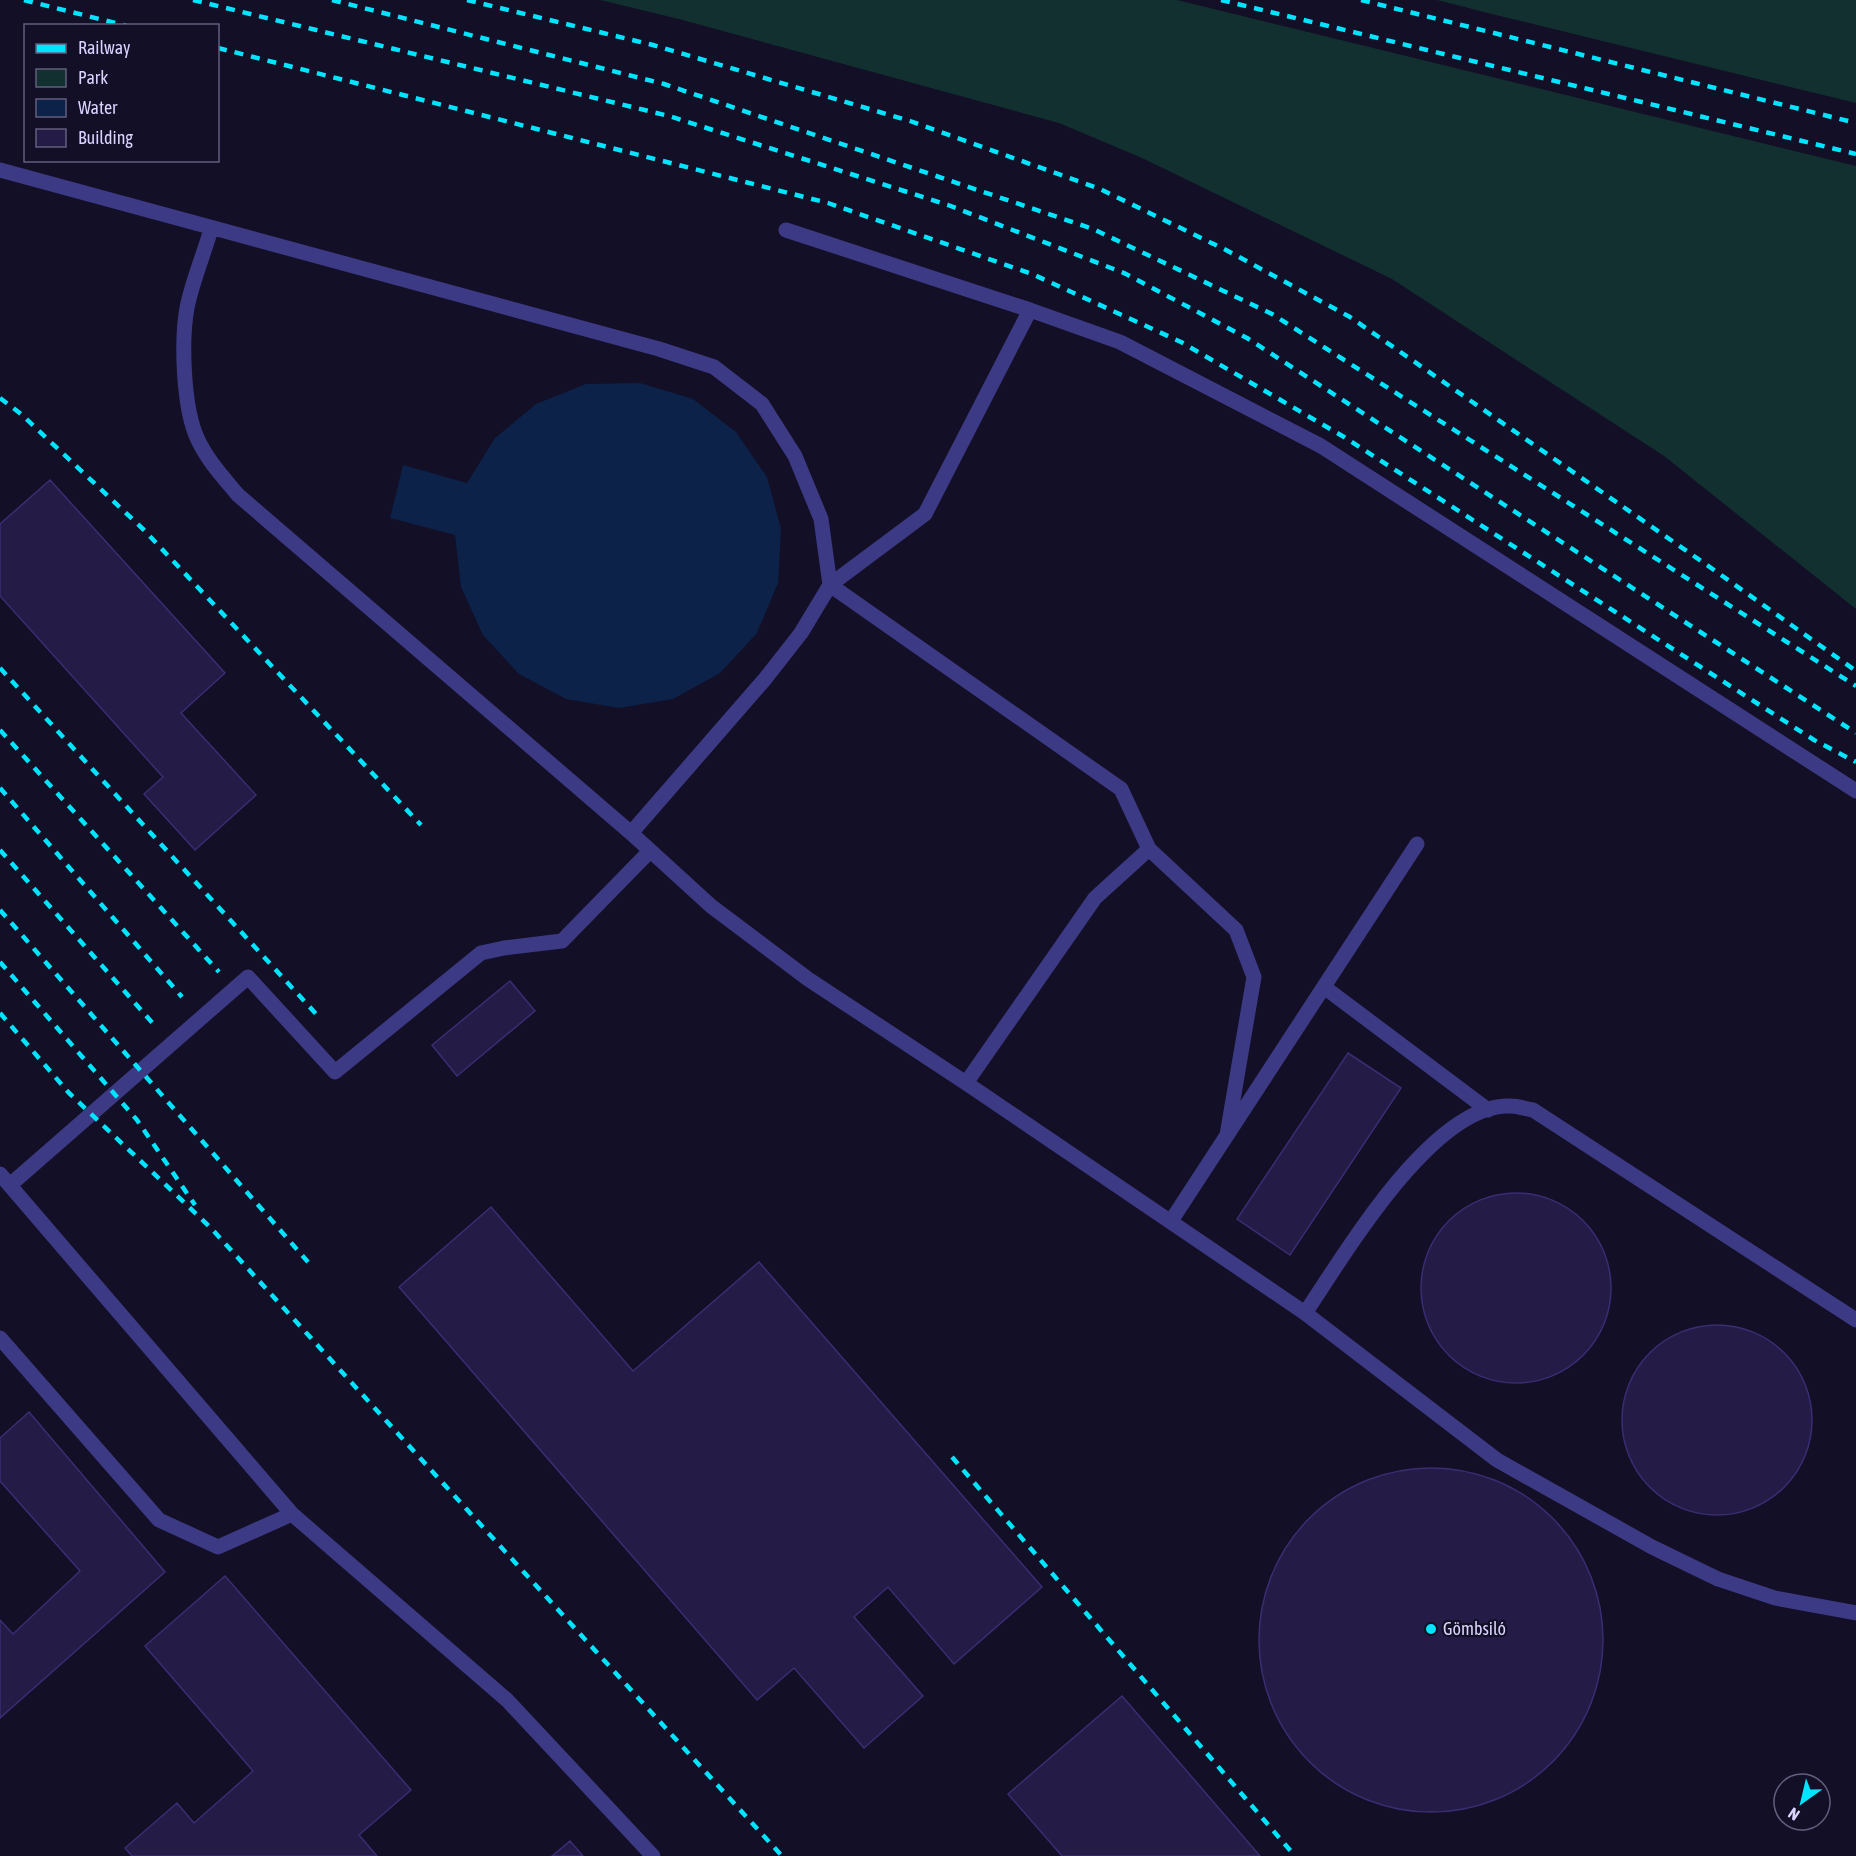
<svg xmlns="http://www.w3.org/2000/svg" width="1856" height="1856" viewBox="0 0 1856 1856" font-family="'Asap Condensed',sans-serif">
	<rect width="100%" height="100%" fill="#130f26"/>
	<!-- green -->
	<path fill="#12302f" d="M600,0H1177L1856,166V609L1664,456L1392,279L1142,158L1059,123L679,19Z
		M1437,0H1856V103L1492,14Z"/>
	<!-- water -->
	<path fill="#0c2248" d="M640,383L693,399L736,432L767,477L781,529L778,583L757,633L720,673L673,699L619,708L566,699L519,674L483,635L461,587L455,535L390,518L403,465L467,483L495,438L536,404L586,384Z"/>
	<!-- building -->
	<path fill="#241b47" stroke="#3b2d73" stroke-width="1.5" d="M50,480L225,673L181,713L256,795L195,850L144,794L163,777L0,596V524Z
		M510,981L535,1011L457,1076L432,1045Z
		M1348,1053L1401,1088L1290,1255L1237,1219Z
		M1421 1288a95 95 0 1 1 190 0a95 95 0 1 1-190 0Z
		M491,1207L633,1371L759,1262L1042,1587L954,1664L888,1587L854,1617L923,1696L864,1748L794,1668L757,1700L399,1287Z
		M1622 1420a95 95 0 1 1 190 0a95 95 0 1 1-190 0Z
		M29,1412L165,1572L0,1718V1620L13,1634L80,1571L0,1481V1438Z
		M1259 1640a172 172 0 1 1 344 0a172 172 0 1 1-344 0Z
		M225,1576L411,1790L359,1835L377,1856H132L125,1848L177,1803L194,1823L253,1771L145,1646Z
		M1122,1696L1260,1856H1062L1008,1794Z
		M570,1841L583,1856H552Z
		M570,1841L583,1856H552Z"/>
	<g fill="none" stroke-linecap="round" stroke-linejoin="round">
		<!-- lane -->
		<path stroke="#3d3a85" stroke-width="15" d="M0,170L659,349L714,367L762,404L795,456L821,519L830,585L801,633L765,679L631,833
			M211,229C204,254 192,282 187,308C181,341 183,409 198,440C208,461 223,477 238,495L631,833L711,906L808,979L966,1083L1305,1313L1497,1460L1652,1547L1718,1579L1775,1598L1856,1613
			M786,230L1030,310L1120,342L1321,446L1856,791
			M1030,310L925,514L830,585L1121,789L1149,849L1236,930L1254,977L1227,1135
			M1324,987L1488,1110
			M966,1083L1095,898L1149,849
			M0,1174L292,1514L507,1700L653,1856
			M10,1185L248,977L335,1072L481,953L504,948L562,941L650,851
			M1171,1221L1417,844
			M1305,1313C1344,1256 1433,1102 1511,1106C1518,1106 1526,1109 1533,1110L1856,1320
			M0,1338L159,1520L218,1547L292,1514"/>
		<!-- rail -->
		<path stroke="#00e5ff" stroke-width="4.5" stroke-dasharray="9 8" stroke-linecap="butt" d="M24,0L127,26
			M193,0L669,116L948,205L1124,273L1247,338L1856,733
			M332,0L664,84L1093,229L1272,314L1856,686
			M467,0L653,45L910,121L1100,189L1226,250L1350,317L1714,570L1856,671
			M1221,0L1856,154
			M1361,0L1856,123
			M218,48L828,203L1032,274L1181,342L1344,437L1814,740L1856,762
			M0,398L21,414L144,530L421,825
			M0,668L317,1015
			M0,730L219,972
			M0,788L182,997
			M0,850L156,1027
			M0,910L308,1262
			M0,962L137,1120L195,1205
			M0,1013L69,1093L210,1227L782,1856
			M952,1457L1295,1856"/>
	</g>
	<!-- markers -->
	<circle fill="#00e5ff" stroke="#130f26" stroke-width="2" cx="1431" cy="1629" r="6"/>
	<g text-anchor="middle" stroke-width="4.5" stroke-linejoin="round" paint-order="stroke">
		<!-- poi labels -->
		<g font-size="18" fill="#d9d4ff" stroke="#130f26" text-anchor="start">
			<text x="1443" y="1635">Gömbsiló</text>
		</g>
	</g>
	<!-- legend -->
	<rect x="24" y="24" width="195" height="138" fill="#130f26" stroke="#625e7d" stroke-width="1.5"/>
	<rect x="36" y="44" width="30" height="9" fill="#00e5ff" stroke="#625e7d" stroke-width="1.5"/>
	<text x="78" y="54" font-size="18" fill="#d9d4ff">Railway</text>
	<rect x="36" y="69" width="30" height="18" fill="#12302f" stroke="#625e7d" stroke-width="1.5"/>
	<text x="78" y="84" font-size="18" fill="#d9d4ff">Park</text>
	<rect x="36" y="99" width="30" height="18" fill="#0c2248" stroke="#625e7d" stroke-width="1.5"/>
	<text x="78" y="114" font-size="18" fill="#d9d4ff">Water</text>
	<rect x="36" y="129" width="30" height="18" fill="#241b47" stroke="#625e7d" stroke-width="1.5"/>
	<text x="78" y="144" font-size="18" fill="#d9d4ff">Building</text>
	<!-- north arrow -->
	<g transform="translate(1802 1802) rotate(214)"><circle r="28" fill="#130f26" stroke="#625e7d" stroke-width="1.5"/>
	<path d="M0-4.5L10 22L0 15L-10 22Z" fill="#00e5ff"/>
	<text y="-9" font-size="16" font-weight="bold" text-anchor="middle" fill="#d9d4ff">N</text>
	</g>
</svg>
